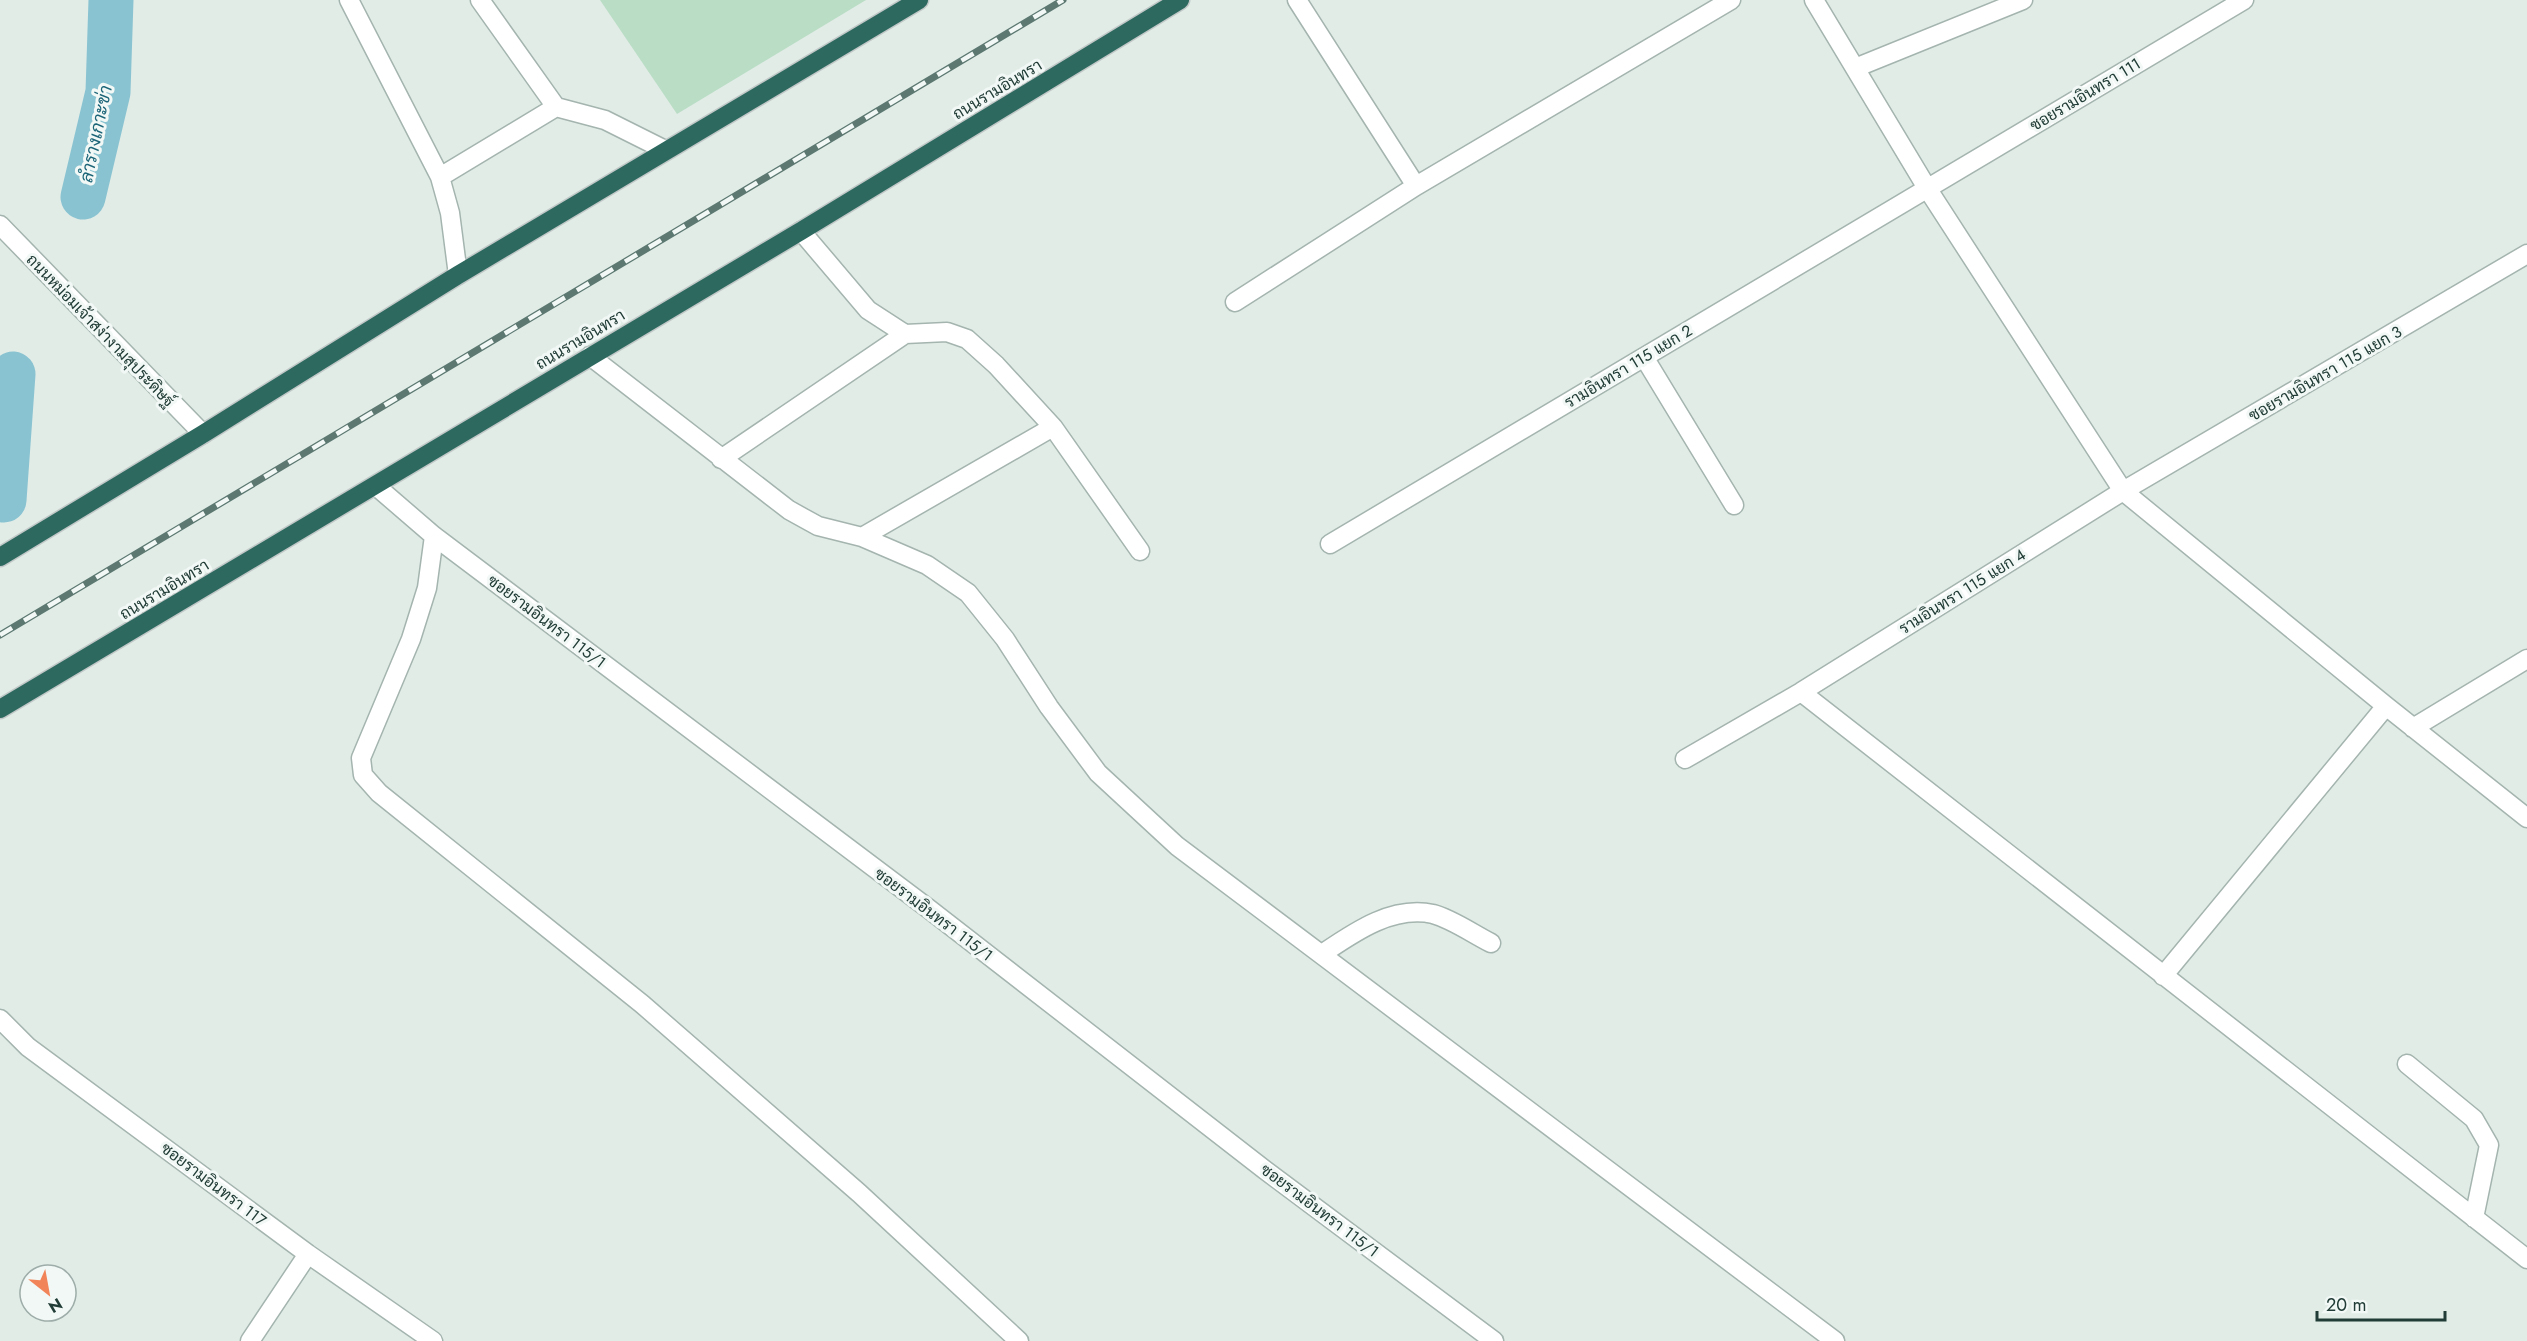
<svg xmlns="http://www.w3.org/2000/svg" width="2527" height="1341" viewBox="0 0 2527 1341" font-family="Jost,Sarabun,sans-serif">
	<rect width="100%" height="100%" fill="#e1ece7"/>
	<!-- green -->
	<path fill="#baddc5" d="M600,0H866L677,114Z"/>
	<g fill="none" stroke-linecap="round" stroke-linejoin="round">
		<!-- canal -->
		<path stroke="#89c3d1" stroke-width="45" d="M83,197L108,92L111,0
			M4,500L13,374"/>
		<!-- minor casing -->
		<g stroke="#a4b4ae" stroke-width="21">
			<path id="minor" d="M349,0L440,177L450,213L458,275
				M480,0L556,107L605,120L665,150
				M1297,0L1416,186
				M1814,0L1927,188L2123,491L2386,706L2527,818
				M1855,68L2023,0
				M440,177L556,107
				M0,225L203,434
				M801,231L868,310L905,334L947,332L967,339L996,365L1053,427L1140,551
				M1235,302L1416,186L1731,0
				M590,356L789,510L818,526L862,537L927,565L968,593L1005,639L1049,707L1098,773L1177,846L1835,1341
				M1644,357L1734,505
				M721,459L905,334
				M376,486L434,536L929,909L1265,1170L1494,1341
				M434,536L427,588L411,639L361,758L363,775L379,793L642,1004L859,1193L1019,1341
				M862,537L1053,427
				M1330,544L2244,0
				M1801,692L2527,1259
				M2413,728L2527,659
				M1685,759L1801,692L2123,491L2527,254
				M1322,954C1353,933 1392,905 1433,914C1452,919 1473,934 1491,943
				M2163,976L2386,706
				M0,1019L28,1047L308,1254L433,1341
				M2407,1064L2474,1119L2489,1145L2474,1218
				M250,1341L308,1254"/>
		</g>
		<!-- highway casing -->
		<g stroke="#c1c8c7" stroke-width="21">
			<path id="highway" d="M0,557L203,434L458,275L919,0
				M0,709L801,231L1180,0"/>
		</g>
		<!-- minor -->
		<use href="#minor" stroke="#fff" stroke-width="18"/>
		<!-- highway -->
		<use href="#highway" stroke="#2d695f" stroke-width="18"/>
		<!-- rail casing -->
		<g stroke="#5c7871" stroke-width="7">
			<path id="rail" d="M0,635L1063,0"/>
		</g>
		<!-- rail -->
		<use href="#rail" stroke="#f2f8f5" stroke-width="4.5" stroke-dasharray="14" stroke-linecap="butt"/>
	</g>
	<g text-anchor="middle" stroke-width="6" stroke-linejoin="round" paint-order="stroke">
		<!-- street labels -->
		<g font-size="16" fill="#213c36" stroke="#f2f8f5">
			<text transform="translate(997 89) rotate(-31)" y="6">ถนนรามอินทรา</text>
			<text transform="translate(2085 94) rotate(-31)" y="6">ซอยรามอินทรา 111</text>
			<text transform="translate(101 330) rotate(46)" y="6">ถนนหม่อมเจ้าสง่างามสุประดิษฐ์</text>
			<text transform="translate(580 339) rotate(-31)" y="6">ถนนรามอินทรา</text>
			<text transform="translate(1628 366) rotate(-31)" y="6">รามอินทรา 115 แยก 2</text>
			<text transform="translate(2325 373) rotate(-30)" y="6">ซอยรามอินทรา 115 แยก 3</text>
			<text transform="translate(164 589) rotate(-31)" y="6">ถนนรามอินทรา</text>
			<text transform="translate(1962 591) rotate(-32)" y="6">รามอินทรา 115 แยก 4</text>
			<text transform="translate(547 621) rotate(37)" y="6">ซอยรามอินทรา 115/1</text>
			<text transform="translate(934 914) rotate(37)" y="6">ซอยรามอินทรา 115/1</text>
			<text transform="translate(214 1184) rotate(37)" y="6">ซอยรามอินทรา 117</text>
			<text transform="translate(1320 1210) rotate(37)" y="6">ซอยรามอินทรา 115/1</text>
		</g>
		<!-- water labels -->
		<g font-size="18" font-style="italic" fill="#1c6578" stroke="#f2f8f5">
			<text transform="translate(96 134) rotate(-78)" y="6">ลำรางเกาะข่า</text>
		</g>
	</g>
	<!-- north arrow -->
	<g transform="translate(48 1293) rotate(149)"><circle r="28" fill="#f2f8f5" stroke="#9eada9" stroke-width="1.5"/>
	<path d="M0-4.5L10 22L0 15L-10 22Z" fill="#f28459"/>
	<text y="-9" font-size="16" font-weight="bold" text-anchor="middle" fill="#213c36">N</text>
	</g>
	<!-- scale -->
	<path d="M2317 1311v9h128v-9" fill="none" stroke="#213c36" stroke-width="3"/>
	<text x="2326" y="1311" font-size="18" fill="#213c36" stroke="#f2f8f5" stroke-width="4.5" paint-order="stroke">20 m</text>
</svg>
